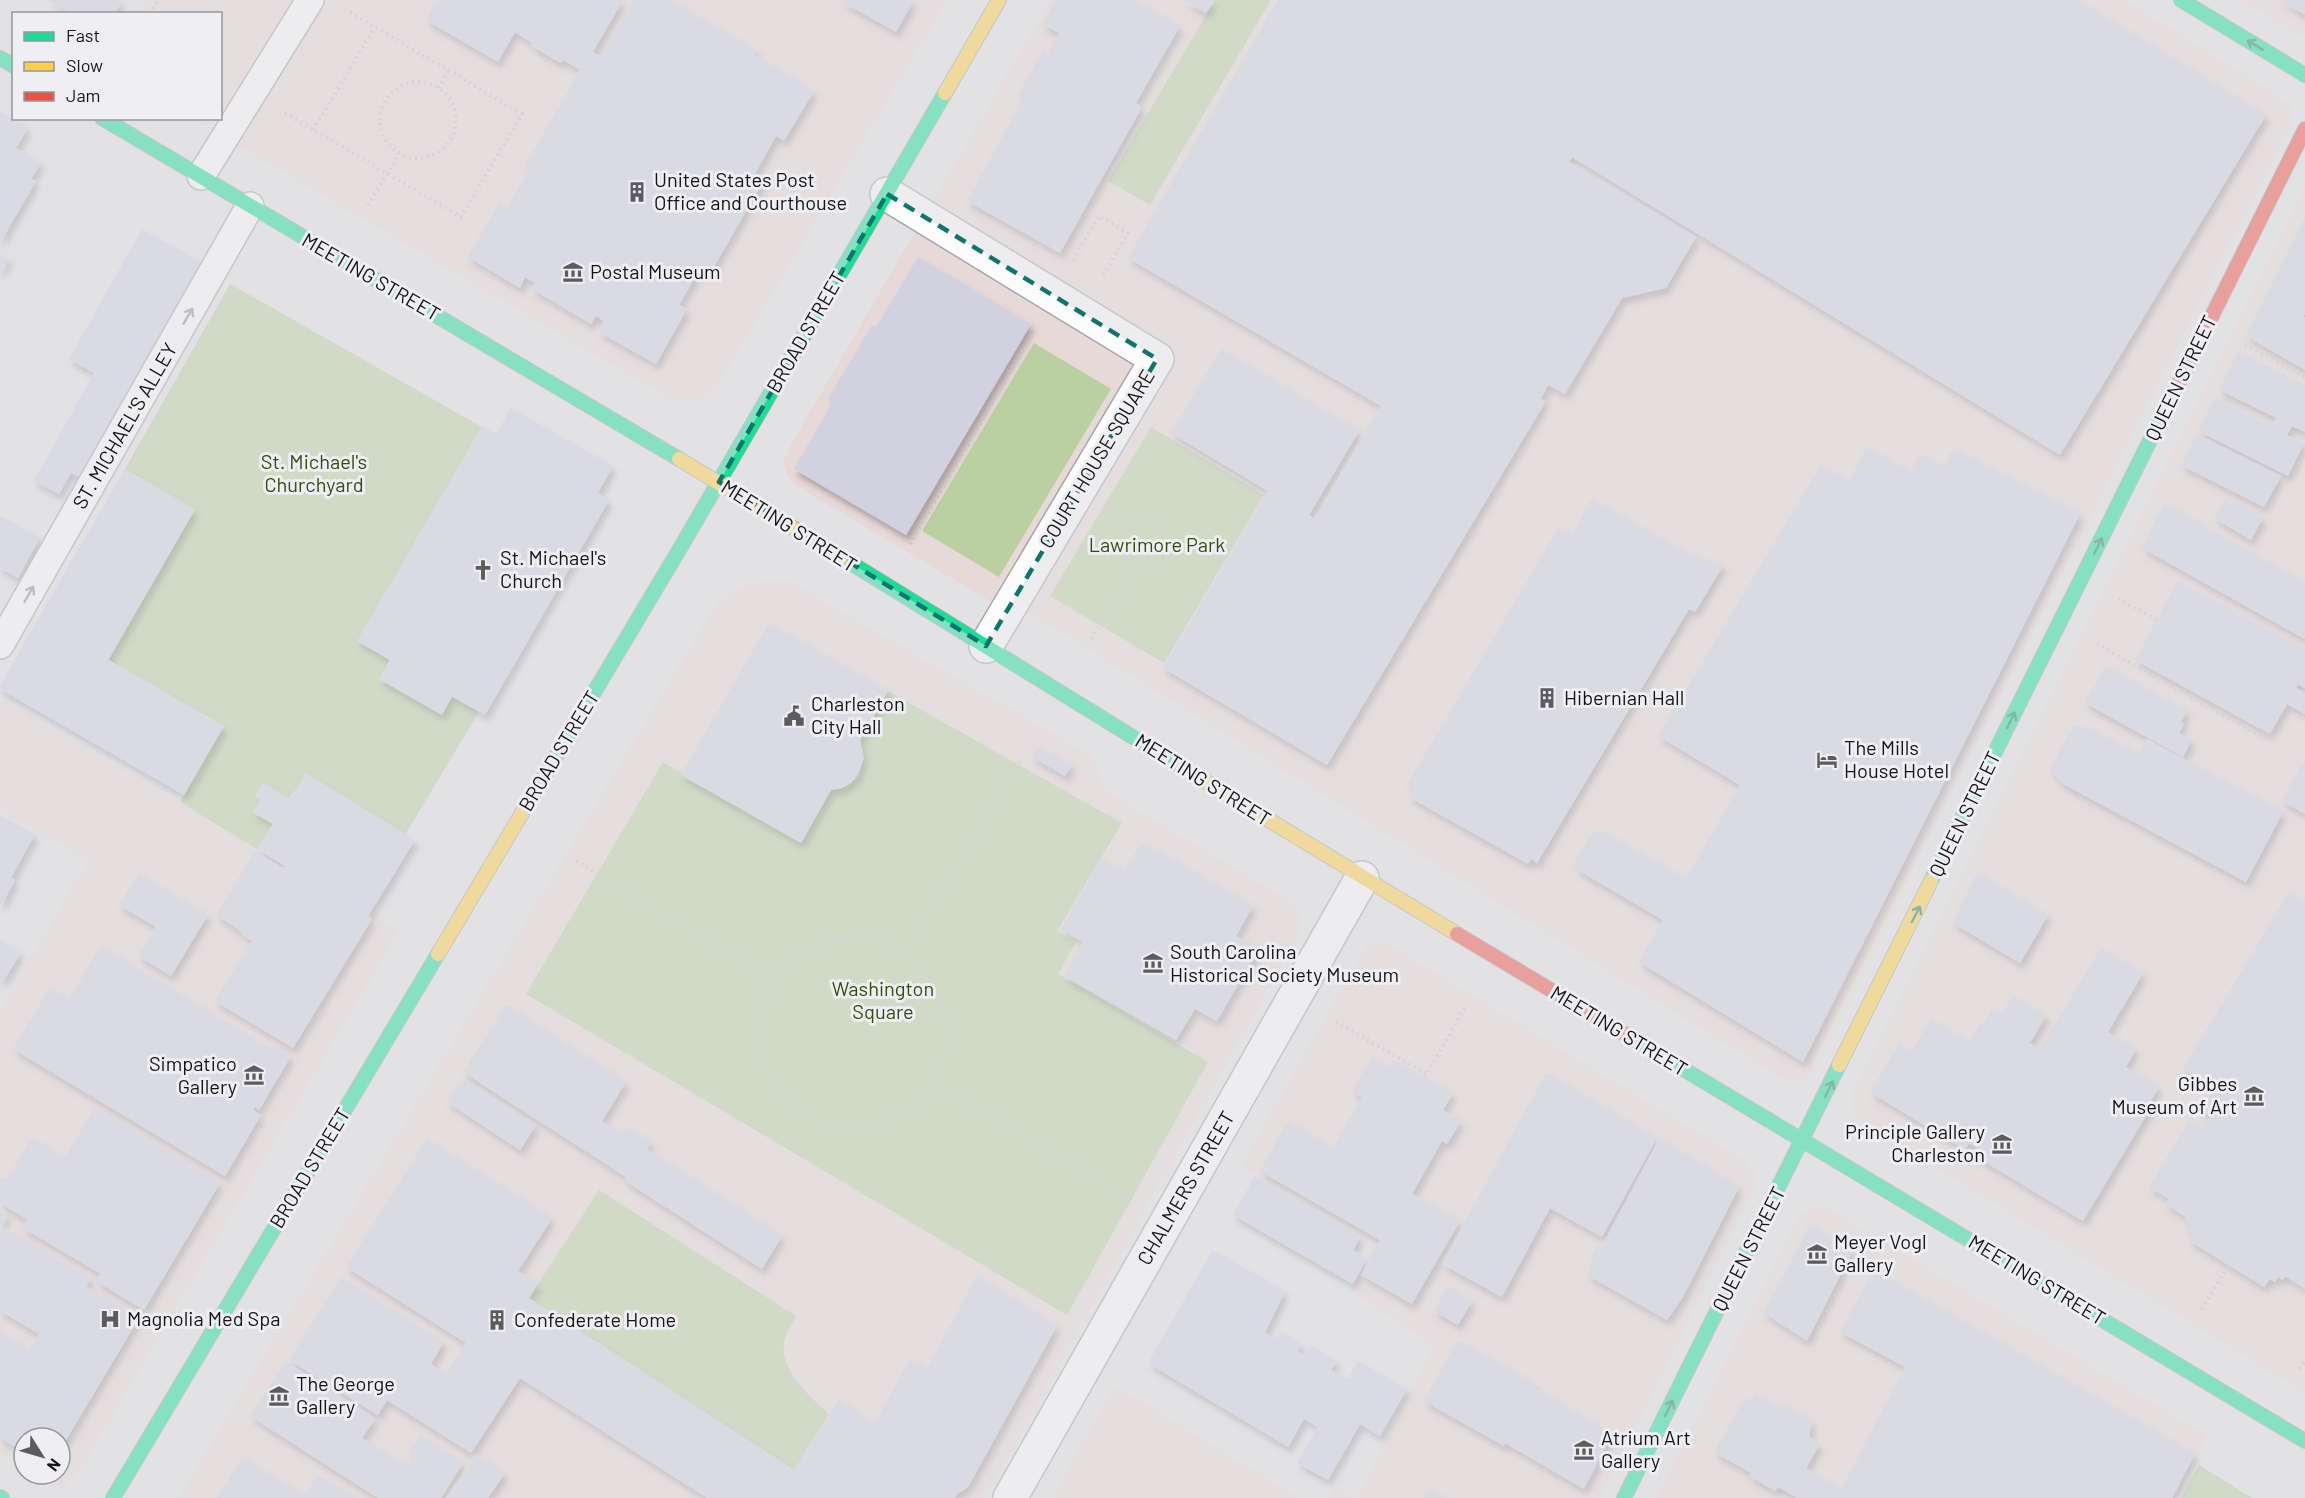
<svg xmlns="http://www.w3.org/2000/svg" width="2305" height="1498" viewBox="0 0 2305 1498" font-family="Barlow,sans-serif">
	<defs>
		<filter id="shadow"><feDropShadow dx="3.5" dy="6" stdDeviation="3" flood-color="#0004"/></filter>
	</defs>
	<rect width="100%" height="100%" fill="#e2e2e5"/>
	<!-- commercial -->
	<path fill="#e7d9d7" d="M147,0H948L721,380L700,400L669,399L192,119L220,118V14H138Z
		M1050,0H2125L2275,93L2288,104L2293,111L2292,120L2288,130L1806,1079L1800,1083L1780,1078L1034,616L992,602L816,498L794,483L787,474L783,463L789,448Z
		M2240,0H2305V37L2297,34Z
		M2305,185V1393L1866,1126L1853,1114V1093Z
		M761,581H789L1091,755L1107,791L1291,901L1301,917L1297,937L985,1498H178L716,604L734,589Z
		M0,699L400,930L80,1471L64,1488L49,1485L31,1474H60V1438H24V1470L0,1455V1223L9,1209L0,1204V1012L87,861L0,810Z
		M1377,941L1395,948L1743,1159L1756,1172L1757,1183L1753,1193L1600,1498H1356L1433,1345L1351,1291L1373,1242L1240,1167L1365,946Z
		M1817,1206L1833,1211L2207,1435L2174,1498H1655L1801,1213Z
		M1115,1385L1300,1498H1051Z
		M1335,1486L1351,1498H1327Z"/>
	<!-- green -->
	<path fill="#bad0a1" d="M1215,0H1271L1150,205L1108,181Z
		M230,284L482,427L390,660L380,678L442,714L452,697L479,712L405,835L306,774L289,799L263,783L255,796L260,800L252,812L273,824L257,849L180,802L223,726L109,660L195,510L125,469Z
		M1034,343L1111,389L999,577L922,531Z
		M1151,427L1264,495L1164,663L1050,596Z
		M888,691L1122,823L1057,931L1076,942L1058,974L1208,1062L1067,1315L526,994L663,762L801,843L831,790C857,785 869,765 860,740Z
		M599,1190L796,1316C792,1324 785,1333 784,1343C780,1372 811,1397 829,1414L794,1470L529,1298Z
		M2199,1465L2252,1498H2181Z"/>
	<!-- building -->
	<path fill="#d1d1e0" filter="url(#shadow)" d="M49,0H122L114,14H72Z
		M437,0H623L593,52L601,57L633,0H670L757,51L754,55L814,91L784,141L776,136L755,174L764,180L711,272L701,267L679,305L687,309L656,364L599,332L604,321L596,316L591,324L532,289L535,283L525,277L520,288L468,257L499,204L507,208L530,169L525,166L580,70L563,60L561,63L531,46L532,43L515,32L498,62L426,20Z
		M839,0H914L896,32Z
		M1056,0H1133L1180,26L1136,103L1142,107L1060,253L967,201L1024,98L1018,95L1043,51L1048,54L1059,33L1042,24Z
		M1183,0H1214L1206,13Z
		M1278,0H2077L2266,115L2060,455L1572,157L1569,162L1696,237L1666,288L1622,298L1565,394L1548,385L1541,399L1546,401L1327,765L1163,668L1268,491L1171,433L1221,349L1359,431L1309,515L1314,519L1381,406L1128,258Z
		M2280,0H2305V15Z
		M0,111L28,128L16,148L41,163L31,179L36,181L0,243Z
		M2305,217V313L2303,317L2305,318V370L2246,336Z
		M142,229L208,266L88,482L71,473L59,494L34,481L94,373L69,359Z
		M0,254L9,259L0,274Z
		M918,257L1031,324L906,535L794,469L833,402L828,399L872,325L876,327Z
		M2238,351L2305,385V432L2292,426L2287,435L2304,443L2288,476L2198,431L2215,397L2272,426L2277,418L2219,390Z
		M511,408L613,466L598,493L609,500L485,715L452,696L442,715L379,679L390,660L357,641L482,426L496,434Z
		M2197,434L2281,476L2264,507L2181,465Z
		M1866,447L1911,472L1919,454L1944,467L1953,448L2080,514L1803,1062L1639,962L1663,920L1576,869L1578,865L1574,863L1593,831L1597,833L1600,830L1686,879L1740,785L1658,736L1821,465L1849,481Z
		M125,469L195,509L108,660L224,726L184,795L0,689V685Z
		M2226,498L2263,518L2251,540L2214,518Z
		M1592,499L1694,557L1695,553L1712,563L1714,560L1723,566L1695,612L1689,609L1537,863L1531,859L1528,864L1409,797L1414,789L1407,785L1559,527L1572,535Z
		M2164,503L2305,583V639L2142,548Z
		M0,516L40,537L18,578L0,568Z
		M2178,581L2305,650V688L2298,684L2296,688L2305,693V714L2287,704L2270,734L2135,660Z
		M769,623L888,691L860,740L864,758L858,775L851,783L842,788L831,790L801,843L681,775Z
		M2105,666L2187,711L2181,722L2184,724L2179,733L2192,739L2183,757L2085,703Z
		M2074,725L2092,729L2139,754L2147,739L2283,812L2246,882L2063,784L2050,769Z
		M1038,746L1072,765L1065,776L1032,757Z
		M2305,758V814L2282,801Z
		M306,773L415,840L368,916L372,919L293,1048L215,1001L252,941L241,934L242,932L216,915L255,851L283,868L285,866L257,849L273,824L252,812L260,800L255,797L264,783L289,799Z
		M0,815L35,834L11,878L15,880L0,908Z
		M1142,842L1253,906L1236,936L1259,949L1217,1021L1195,1009L1176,1040L1064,976L1083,942L1061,929L1102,858L1124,871Z
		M1977,873L2048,915L2020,963L1953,923Z
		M139,874L208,915L171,976L138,956L156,927L119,905Z
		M2289,892L2305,901V1289L2285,1276L2283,1280L2278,1277L2275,1282L2270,1279L2264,1287L2188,1240L2192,1233L2186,1229L2189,1223L2184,1219L2186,1217L2165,1204L2169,1199L2149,1187L2189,1121L2203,1129L2210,1116L2197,1108L2210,1085L2183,1069Z
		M0,939L21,953L3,981L0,979Z
		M101,946L272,1050L274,1046L291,1056L259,1110L255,1107L253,1110L261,1115L225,1176L13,1049L50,988L69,999Z
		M2101,948L2143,973L2108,1032L2136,1049L2126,1067L2159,1087L2149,1104L2152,1106L2083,1221L1975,1156L1979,1149L1969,1143L1965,1150L1870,1092L1899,1044L1911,1052L1931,1019L1969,1042L1980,1023L1983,1025L1993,1008L2002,1014L2013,996L2046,1016L2030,1043L2040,1049Z
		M506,1005L626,1082L602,1121L622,1134L627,1127L651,1142L647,1149L782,1236L762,1269L625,1181L626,1177L463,1072Z
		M1372,1057L1391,1067L1394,1060L1453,1093L1443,1110L1461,1121L1447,1144L1442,1141L1412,1194L1460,1221L1412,1304L1361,1275L1380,1240L1260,1171L1288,1121L1333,1148L1362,1097L1352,1091Z
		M1546,1073L1657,1138L1602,1237L1550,1208L1502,1297L1442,1264Z
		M463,1078L536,1125L520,1150L447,1102Z
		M95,1108L220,1183L144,1310L96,1281L101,1274L23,1228L28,1220L0,1203V1177L6,1180L32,1138L65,1157Z
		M427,1139L552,1218L518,1271L538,1284L529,1298L794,1470L839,1400L874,1425L910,1359L927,1369L977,1276L1057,1326L968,1487L957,1494L955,1498H707L520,1378L471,1453L387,1400L378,1415L289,1360L341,1277L444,1342L431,1364L446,1374L466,1343L346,1267Z
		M1659,1139L1739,1187L1683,1297L1667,1320L1587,1275L1595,1259L1591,1257L1597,1246L1601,1248Z
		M1255,1176L1361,1236L1353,1250L1367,1259L1353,1284L1233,1215Z
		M0,1211L8,1215L0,1228Z
		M1810,1224L1853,1250L1807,1341L1764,1313Z
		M4,1228L91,1279L86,1286L139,1318L60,1450V1438H24V1452L0,1438V1332L29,1351L39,1334L0,1311V1234Z
		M1213,1250L1285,1291L1265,1333L1276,1339L1280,1331L1302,1344L1297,1351L1305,1356L1311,1346L1337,1361L1331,1370L1348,1379L1358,1361L1407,1389L1380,1436L1360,1424L1328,1480L1297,1463L1318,1427L1304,1419L1288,1447L1148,1363Z
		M1874,1270L2195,1454L2172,1498H1797L1778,1487L1775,1491L1749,1476L1751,1473L1714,1452L1745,1398L1751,1401L1755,1394L1779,1408L1781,1403L1812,1421L1809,1437L1820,1444L1806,1468L1841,1490L1905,1367L1840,1332Z
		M1448,1286L1472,1301L1458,1325L1434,1311Z
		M1458,1340L1536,1384L1535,1388L1612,1434L1584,1489L1505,1443L1504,1446L1424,1401Z
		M286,1361L375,1419L362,1438L407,1467L415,1455L409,1452L420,1435L463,1463L441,1498H378L250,1416Z
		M476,1454L505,1473L488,1498H446Z
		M242,1457L304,1496L318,1475L356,1498H217Z
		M1430,1488L1445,1498H1424Z"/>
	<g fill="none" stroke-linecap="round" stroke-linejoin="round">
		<!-- lane casing -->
		<g stroke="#a6a6a8" stroke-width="30">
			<path id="lane" d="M201,176L310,0
				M0,645L250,206"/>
		</g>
		<!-- street casing -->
		<g stroke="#a6a6a8" stroke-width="36">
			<path id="street" d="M887,194L1157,359L986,646
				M1010,1498L1362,878"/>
		</g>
		<!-- fast casing -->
		<g stroke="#a6a6a8" stroke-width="16">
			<path id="fast" d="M2181,0L2305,75
				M0,58L14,66
				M102,118L679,459
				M841,557L1183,768
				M534,793L682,545L945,93
				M1931,881L2180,380
				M1633,1039L2305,1441
				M0,1497L2,1498
				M113,1498L438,954
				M1624,1498L1839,1065"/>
		</g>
		<!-- slow casing -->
		<g stroke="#a6a6a8" stroke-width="16">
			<path id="slow" d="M945,93L999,0
				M679,459L841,557
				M1183,768L1457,934
				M438,954L534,793
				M1839,1065L1931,881"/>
		</g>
		<!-- jam casing -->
		<g stroke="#a6a6a8" stroke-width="16">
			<path id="jam" d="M2180,380L2305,129
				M1457,934L1633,1039"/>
		</g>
		<!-- path -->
		<path stroke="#c2c2c3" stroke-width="4" stroke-dasharray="1.5 4.5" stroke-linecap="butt" d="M150,14L158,0
			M380 120a38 38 0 1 1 76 0a38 38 0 1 1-76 0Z
			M439,88L449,70
			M285,113L461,217L522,114L348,11
			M313,130L375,27
			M368,205L399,154
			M1073,260L1099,216L1128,233L1103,276
			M2245,345L2305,377
			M1110,522L1128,532
			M1123 547a24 24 0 1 1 48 0a24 24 0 1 1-48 0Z
			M910,544L1033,332
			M2118,599L2157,620
			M1092,639L1134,568
			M2097,644L2268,741
			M576,861L775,982
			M759 1034a94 94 0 1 1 188 0a94 94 0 1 1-188 0Z
			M904,953L1021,759
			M1336,1022L1427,1074
			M1425,1077L1465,1008
			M934,1083L1133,1199
			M2202,1309L2229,1265
			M2300,1369L2305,1361"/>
		<!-- lane -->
		<use href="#lane" stroke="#fbfbfb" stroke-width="27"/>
		<!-- street -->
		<use href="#street" stroke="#fbfbfb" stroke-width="33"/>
		<!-- fast -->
		<use href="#fast" stroke="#16e098" stroke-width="14"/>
		<!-- slow -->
		<use href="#slow" stroke="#ffcf43" stroke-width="14"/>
		<!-- jam -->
		<use href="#jam" stroke="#f24e42" stroke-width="14"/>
	</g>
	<!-- one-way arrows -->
	<defs><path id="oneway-shaft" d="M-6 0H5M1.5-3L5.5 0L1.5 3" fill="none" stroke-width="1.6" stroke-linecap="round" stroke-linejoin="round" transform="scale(1.5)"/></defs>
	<g stroke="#15845e">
		<use href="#oneway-shaft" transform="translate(2255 45) rotate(-149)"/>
		<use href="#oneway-shaft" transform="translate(2098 546) rotate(-64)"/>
		<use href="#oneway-shaft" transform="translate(2011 720) rotate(-64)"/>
		<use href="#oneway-shaft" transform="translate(1916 914) rotate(-63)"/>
		<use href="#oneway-shaft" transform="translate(1829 1089) rotate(-64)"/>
		<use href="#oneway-shaft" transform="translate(1669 1408) rotate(-63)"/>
	</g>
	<g stroke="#939394">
		<use href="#oneway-shaft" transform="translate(188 316) rotate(-60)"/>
		<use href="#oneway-shaft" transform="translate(29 594) rotate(-60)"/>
	</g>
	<!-- marked area -->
	<path d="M0 0H2305V1498H0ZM887,194L1157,359L986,646L719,482Z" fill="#e2e2e5" fill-opacity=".55" fill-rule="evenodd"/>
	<path fill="none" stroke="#0f766e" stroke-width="4.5" stroke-dasharray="12 8" stroke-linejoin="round" d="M887,194L1157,359L986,646L719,482Z"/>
	<!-- icons -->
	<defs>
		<g id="building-bare" transform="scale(1.62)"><path d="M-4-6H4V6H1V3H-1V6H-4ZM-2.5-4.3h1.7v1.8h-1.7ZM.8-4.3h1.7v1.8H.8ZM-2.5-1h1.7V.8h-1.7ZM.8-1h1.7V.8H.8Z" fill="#5c5c5e" stroke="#eeeef3" stroke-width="2.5" paint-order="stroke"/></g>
		<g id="museum-bare" transform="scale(1.62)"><path d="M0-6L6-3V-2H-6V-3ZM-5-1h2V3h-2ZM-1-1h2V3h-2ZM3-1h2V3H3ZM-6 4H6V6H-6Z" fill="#5c5c5e" stroke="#eeeef3" stroke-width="2.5" paint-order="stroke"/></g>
		<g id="church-bare" transform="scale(1.62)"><path d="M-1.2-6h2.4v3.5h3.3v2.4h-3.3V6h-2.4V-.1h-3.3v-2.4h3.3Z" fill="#5c5c5e" stroke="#eeeef3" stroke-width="2.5" paint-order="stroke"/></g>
		<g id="civic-bare" transform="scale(1.62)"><path d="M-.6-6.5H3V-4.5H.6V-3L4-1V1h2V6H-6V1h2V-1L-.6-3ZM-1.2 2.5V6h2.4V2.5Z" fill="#5c5c5e" stroke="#eeeef3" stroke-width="2.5" paint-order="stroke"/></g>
		<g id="hotel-bare" transform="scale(1.62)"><path d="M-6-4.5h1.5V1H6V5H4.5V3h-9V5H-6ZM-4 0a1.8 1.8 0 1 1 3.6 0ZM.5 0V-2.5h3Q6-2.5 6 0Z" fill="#5c5c5e" stroke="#eeeef3" stroke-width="2.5" paint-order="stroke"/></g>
		<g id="hospital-bare" transform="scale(1.62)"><path d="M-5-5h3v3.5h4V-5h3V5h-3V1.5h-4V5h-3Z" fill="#5c5c5e" stroke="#eeeef3" stroke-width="2.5" paint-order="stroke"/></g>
	</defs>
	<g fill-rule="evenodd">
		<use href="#building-bare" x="637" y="192"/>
		<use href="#museum-bare" x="573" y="272"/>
		<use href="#church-bare" x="483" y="570"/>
		<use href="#building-bare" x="1547" y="698"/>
		<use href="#civic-bare" x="794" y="716"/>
		<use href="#hotel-bare" x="1827" y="760"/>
		<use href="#museum-bare" x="1153" y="963"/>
		<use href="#museum-bare" x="254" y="1075"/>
		<use href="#museum-bare" x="2254" y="1096"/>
		<use href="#museum-bare" x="2002" y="1144"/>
		<use href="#museum-bare" x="1817" y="1254"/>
		<use href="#hospital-bare" x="110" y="1319"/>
		<use href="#building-bare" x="497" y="1320"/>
		<use href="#museum-bare" x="279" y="1396"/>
		<use href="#museum-bare" x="1584" y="1450"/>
	</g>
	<g text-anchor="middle" stroke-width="6" stroke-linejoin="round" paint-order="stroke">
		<!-- poi labels -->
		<g font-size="20" fill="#141416" stroke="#eeeef3" text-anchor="start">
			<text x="654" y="187">United States Post<tspan x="654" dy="23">Office and Courthouse</tspan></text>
			<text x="590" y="279">Postal Museum</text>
			<text x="500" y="565">St. Michael's<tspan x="500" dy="23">Church</tspan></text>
			<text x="1564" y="705">Hibernian Hall</text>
			<text x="811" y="711">Charleston<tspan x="811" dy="23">City Hall</tspan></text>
			<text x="1844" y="755">The Mills<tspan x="1844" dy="23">House Hotel</tspan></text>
			<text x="1170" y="959">South Carolina<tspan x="1170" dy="23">Historical Society Museum</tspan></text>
			<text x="237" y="1071" text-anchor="end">Simpatico<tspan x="237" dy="23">Gallery</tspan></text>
			<text x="2237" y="1091" text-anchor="end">Gibbes<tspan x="2237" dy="23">Museum of Art</tspan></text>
			<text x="1985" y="1139" text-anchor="end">Principle Gallery<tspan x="1985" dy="23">Charleston</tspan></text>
			<text x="1834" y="1249">Meyer Vogl<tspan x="1834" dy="23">Gallery</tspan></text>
			<text x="127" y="1326">Magnolia Med Spa</text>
			<text x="514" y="1327">Confederate Home</text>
			<text x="296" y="1391">The George<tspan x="296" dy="23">Gallery</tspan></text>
			<text x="1601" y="1445">Atrium Art<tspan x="1601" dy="23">Gallery</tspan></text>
		</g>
		<!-- street labels -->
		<g font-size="20" fill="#141416" stroke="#eeeef3">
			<text transform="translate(371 277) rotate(30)" y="7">MEETING STREET</text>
			<text transform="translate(806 332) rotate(-60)" y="7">BROAD STREET</text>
			<text transform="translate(2181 378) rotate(-64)" y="7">QUEEN STREET</text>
			<text transform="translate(125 426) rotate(-60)" y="7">ST. MICHAEL'S ALLEY</text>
			<text transform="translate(1097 459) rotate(-59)" y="7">COURT HOUSE SQUARE</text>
			<text transform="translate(789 526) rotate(32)" y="7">MEETING STREET</text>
			<text transform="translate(559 751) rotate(-59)" y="7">BROAD STREET</text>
			<text transform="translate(1203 780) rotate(32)" y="7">MEETING STREET</text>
			<text transform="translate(1965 814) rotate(-64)" y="7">QUEEN STREET</text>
			<text transform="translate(1619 1031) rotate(31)" y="7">MEETING STREET</text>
			<text transform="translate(310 1168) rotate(-59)" y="7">BROAD STREET</text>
			<text transform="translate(1186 1188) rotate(-60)" y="7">CHALMERS STREET</text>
			<text transform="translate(1749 1249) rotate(-63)" y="7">QUEEN STREET</text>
			<text transform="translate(2037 1280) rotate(31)" y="7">MEETING STREET</text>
		</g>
		<!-- park labels -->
		<g font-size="20" fill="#334d0c" stroke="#eeeef3">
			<text x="314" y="469">St. Michael's<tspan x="314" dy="23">Churchyard</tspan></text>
			<text x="1157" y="552">Lawrimore Park</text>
			<text x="883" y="996">Washington<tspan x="883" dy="23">Square</tspan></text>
		</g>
	</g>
	<!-- legend -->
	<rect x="12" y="12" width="210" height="108" fill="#eeeef3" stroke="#97979b" stroke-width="1.5"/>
	<rect x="24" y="32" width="30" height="9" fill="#16e098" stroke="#97979b" stroke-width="1.5"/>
	<text x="66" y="42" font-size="18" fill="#141416">Fast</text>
	<rect x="24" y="62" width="30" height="9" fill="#ffcf43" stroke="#97979b" stroke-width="1.5"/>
	<text x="66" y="72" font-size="18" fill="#141416">Slow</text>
	<rect x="24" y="92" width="30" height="9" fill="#f24e42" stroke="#97979b" stroke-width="1.5"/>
	<text x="66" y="102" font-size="18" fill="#141416">Jam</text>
	<!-- north arrow -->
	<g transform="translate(42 1456) rotate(127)"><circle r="28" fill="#eeeef3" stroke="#97979b" stroke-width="1.5"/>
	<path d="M0-4.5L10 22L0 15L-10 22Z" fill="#5c5c5e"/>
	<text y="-9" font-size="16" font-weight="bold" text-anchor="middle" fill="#141416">N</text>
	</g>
</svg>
